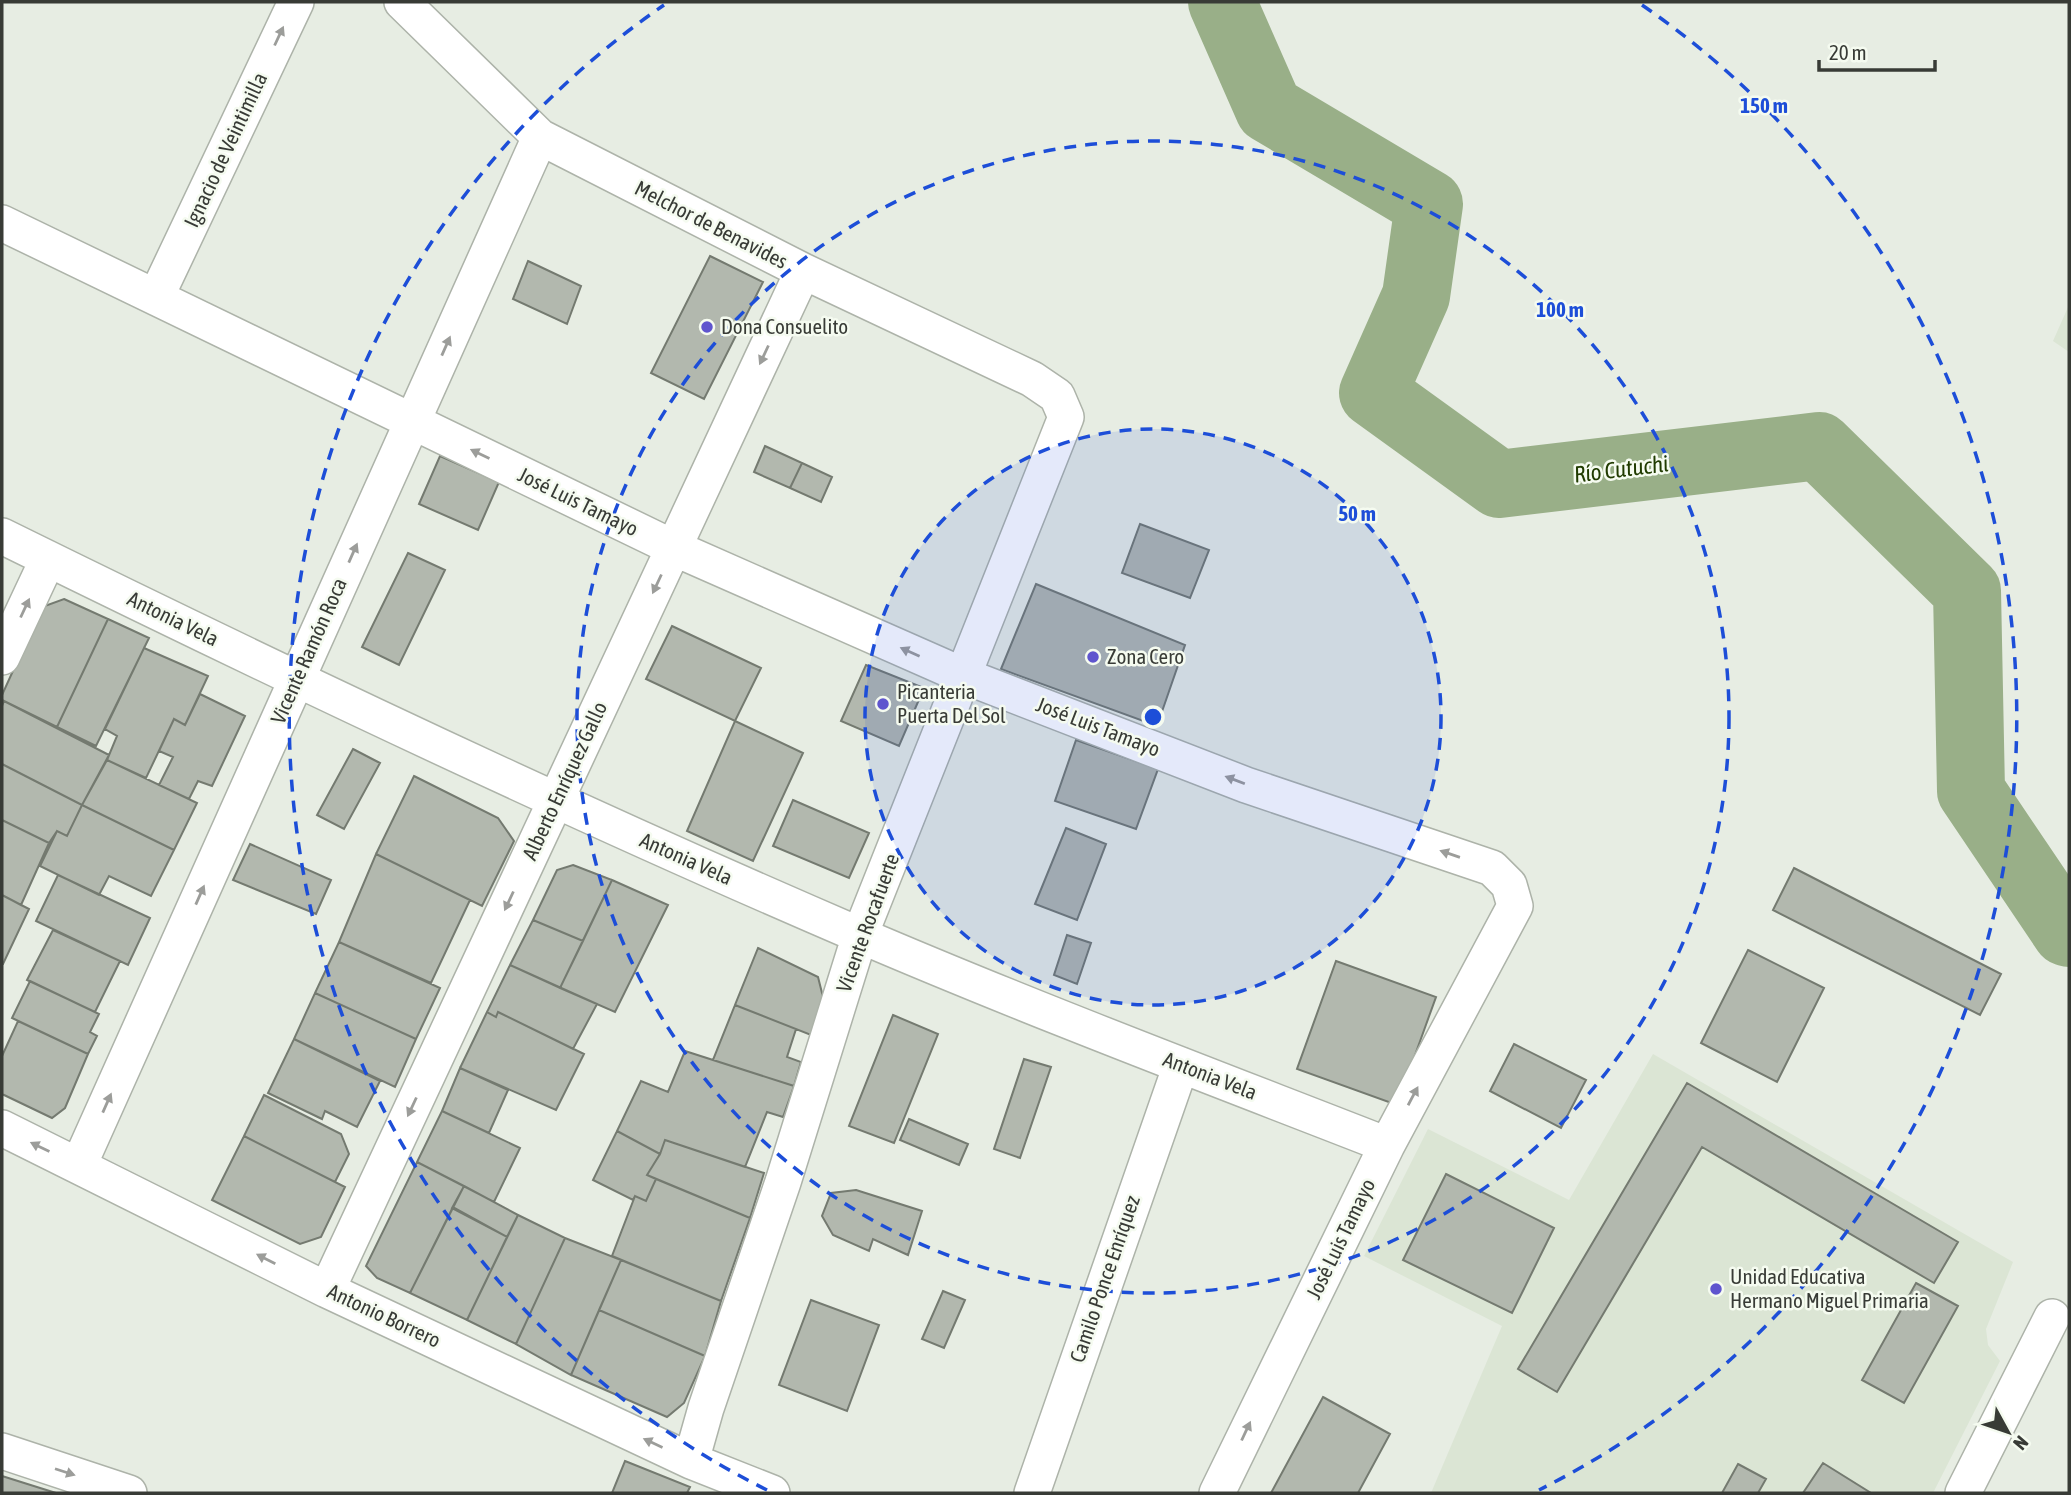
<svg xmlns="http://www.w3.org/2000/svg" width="2071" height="1495" viewBox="0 0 2071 1495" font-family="'Asap Condensed',sans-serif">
	<rect width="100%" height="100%" fill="#e7ede3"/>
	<!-- built -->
	<path fill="#dbe5d4" d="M2069,305V352L2053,341Z
		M1653,1054L2013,1262L1986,1329L1988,1345L2000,1361L1933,1493H1431L1502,1326L1364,1256L1428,1129L1569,1200Z"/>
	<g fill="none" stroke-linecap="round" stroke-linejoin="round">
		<!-- river -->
		<path stroke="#99af88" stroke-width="68" d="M1222,2L1269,109L1429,204L1416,296L1373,393L1499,484L1819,446L1967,591L1971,791L2066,932L2069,933"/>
	</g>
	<!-- building -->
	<path fill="#b2b8ae" stroke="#747a70" stroke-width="2" d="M710,256L763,282L704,399L651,373Z
		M528,261L581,286L567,324L513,299Z
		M765,446L802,463L790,488L754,472Z
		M440,456L499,482L478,530L419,504Z
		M802,463L832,477L821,502L790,488Z
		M1140,524L1209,550L1190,598L1122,573Z
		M408,553L445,570L399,665L362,647Z
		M1036,584L1185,645L1157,726L1001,669Z
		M64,599L108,619L57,727L2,700V695L42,607Z
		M108,619L149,638L96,746L57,727Z
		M672,626L761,668L735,721L646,679Z
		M144,648L208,676L185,725L174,719L146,778L107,760L117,736L105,729Z
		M866,665L924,688L899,746L841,721Z
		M200,694L245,716L212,786L198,781L189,799L159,785L173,757L159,751L174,719L185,725Z
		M4,701L109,755L82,805L2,764V706Z
		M735,721L803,753L753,861L687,831Z
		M1076,740L1158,769L1136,829L1055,801Z
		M353,749L380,763L344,829L317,815Z
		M107,760L197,803L174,850L82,805Z
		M2,764L82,805L67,836L57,831L49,843L2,820Z
		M414,776L498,818L514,841L482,906L376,854Z
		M793,800L869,833L849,878L773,846Z
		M82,805L174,850L151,896L109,876L99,895L40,866L57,831L67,836Z
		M2,820L49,843L21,905L2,895Z
		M1066,828L1106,844L1077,920L1035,904Z
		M250,844L331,880L316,914L233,880Z
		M376,854L470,900L431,983L339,942Z
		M573,865L612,880L583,941L533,920L557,870Z
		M1794,868L2001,974L1980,1015L1773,910Z
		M58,875L150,918L128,965L36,921Z
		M612,880L668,905L615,1012L560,988Z
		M2,895L29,909L3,964H2Z
		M533,920L583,941L560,988L510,965Z
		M53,930L120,961L95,1012L27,980Z
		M1067,935L1091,943L1077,984L1054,975Z
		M339,942L440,988L416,1039L315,993Z
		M758,948L818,977L823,997L811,1035L735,1005Z
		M1748,950L1824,988L1777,1082L1701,1043Z
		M1336,961L1436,997L1397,1105L1297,1069Z
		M510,965L597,1004L573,1049L498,1012L496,1017L487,1012Z
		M30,981L99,1014L90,1032L97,1036L88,1054L12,1018Z
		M315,993L416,1039L395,1087L294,1039Z
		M735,1005L796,1029L787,1057L801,1062L794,1086L713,1060Z
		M487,1012L496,1017L498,1012L584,1054L556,1110L460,1068Z
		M893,1015L938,1034L894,1143L849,1126Z
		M18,1021L88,1054L65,1108L52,1118L2,1094V1056Z
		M294,1039L380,1081L357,1127L325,1111L322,1119L268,1093Z
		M1514,1044L1586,1080L1561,1128L1490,1091Z
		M685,1051L794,1086L783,1117L767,1112L745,1167L665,1140L660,1154L617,1131L641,1081L668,1092Z
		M1024,1059L1051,1067L1020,1158L994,1149Z
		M460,1068L508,1090L489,1133L442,1111Z
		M1687,1083L1958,1242L1934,1283L1702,1147L1557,1392L1518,1369Z
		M264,1095L341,1134L349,1154L335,1182L244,1136Z
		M442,1111L520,1148L494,1202L417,1162Z
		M909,1119L968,1144L959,1165L900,1140Z
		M617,1131L660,1154L647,1175L656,1179L646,1201L635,1196L633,1200L593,1180Z
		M244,1136L345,1187L321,1237L300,1244L212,1200Z
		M665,1140L764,1173L750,1218L647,1175L660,1154Z
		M417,1162L464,1186L410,1293L377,1278L366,1266Z
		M1446,1174L1554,1228L1512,1313L1403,1260Z
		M656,1179L750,1218L721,1301L612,1256L635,1196L646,1201Z
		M464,1186L518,1215L507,1237L452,1208Z
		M856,1190L922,1211L908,1255L873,1239L869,1251L833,1235L822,1216L831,1193Z
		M453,1207L507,1237L467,1320L410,1293Z
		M518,1215L565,1238L516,1344L467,1320Z
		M565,1238L621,1260L571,1375L516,1344Z
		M621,1260L721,1301L705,1356L599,1310Z
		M1916,1283L1958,1306L1904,1403L1862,1380Z
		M943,1291L965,1300L944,1348L922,1339Z
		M811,1300L879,1325L847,1411L779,1385Z
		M599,1310L705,1356L684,1403L667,1417L571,1375Z
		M1323,1397L1390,1434L1358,1493H1271Z
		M625,1461L690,1487L687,1493H612Z
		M1823,1463L1871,1493H1803Z
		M1738,1464L1766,1479L1758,1493H1722Z
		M2,1476L56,1493H2Z"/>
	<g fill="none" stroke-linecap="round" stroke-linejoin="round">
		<!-- street casing -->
		<g stroke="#adb3a9" stroke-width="38">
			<path id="street" d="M402,2L540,137L803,271L1032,379L1057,396L1066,417L860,935L783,1182L706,1408L691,1461
				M2,223L674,548L962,675L1246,785L1492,868L1509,885L1515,906L1387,1145L1217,1493
				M156,297L296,2
				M2,536C284,675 568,810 857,934C1032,1009 1210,1076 1387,1145
				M2,657L48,559
				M2,1128L327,1290L691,1461L772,1493
				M79,1165L540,137
				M327,1290L803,271
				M2,1451L129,1493
				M1032,1493L1181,1065
				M1963,1493L2052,1317"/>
		</g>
		<!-- street -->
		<use href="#street" stroke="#fff" stroke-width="35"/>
	</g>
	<!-- one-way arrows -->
	<defs><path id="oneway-solid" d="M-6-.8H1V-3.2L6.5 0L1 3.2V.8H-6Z" transform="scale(1.75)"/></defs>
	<g fill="#9c9d9a">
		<use href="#oneway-solid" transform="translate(279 36) rotate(-65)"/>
		<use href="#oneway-solid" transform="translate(446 346) rotate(-66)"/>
		<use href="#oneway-solid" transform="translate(764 355) rotate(115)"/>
		<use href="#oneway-solid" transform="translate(480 454) rotate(-154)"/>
		<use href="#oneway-solid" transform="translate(353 553) rotate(-66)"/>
		<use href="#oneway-solid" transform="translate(657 584) rotate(115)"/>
		<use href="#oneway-solid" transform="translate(25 608) rotate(-65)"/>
		<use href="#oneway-solid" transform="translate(910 652) rotate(-156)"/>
		<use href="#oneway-solid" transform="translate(1235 780) rotate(-159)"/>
		<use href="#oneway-solid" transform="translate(1450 854) rotate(-161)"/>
		<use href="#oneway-solid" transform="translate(200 895) rotate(-66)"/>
		<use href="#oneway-solid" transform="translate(509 901) rotate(115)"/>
		<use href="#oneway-solid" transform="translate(1413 1096) rotate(-62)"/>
		<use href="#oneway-solid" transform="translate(107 1103) rotate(-66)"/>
		<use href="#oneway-solid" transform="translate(412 1107) rotate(115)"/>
		<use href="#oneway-solid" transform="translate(40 1147) rotate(-154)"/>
		<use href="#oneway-solid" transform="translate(266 1259) rotate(-153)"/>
		<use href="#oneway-solid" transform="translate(1246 1431) rotate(-65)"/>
		<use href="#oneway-solid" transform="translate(653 1443) rotate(-155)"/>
		<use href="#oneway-solid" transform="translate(65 1472) rotate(18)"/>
	</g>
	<!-- distance rings -->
	<circle cx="1153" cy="717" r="288" fill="#1d4ed8" fill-opacity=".12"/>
	<g fill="none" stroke="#1d4ed8" stroke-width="3.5" stroke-dasharray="12 9">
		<circle cx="1153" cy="717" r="288"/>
		<circle cx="1153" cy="717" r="576"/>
		<path d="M767 1490A864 864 0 0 1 664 5M1642 5A864 864 0 0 1 1539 1490"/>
	</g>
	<!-- markers -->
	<g fill="#5f55ce" stroke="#f5fbf0" stroke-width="2.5">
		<circle cx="707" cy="327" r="7"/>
		<circle cx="1093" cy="657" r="7"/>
		<circle cx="883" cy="704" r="7"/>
		<circle cx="1716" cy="1289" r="7"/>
	</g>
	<g text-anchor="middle" stroke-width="5" stroke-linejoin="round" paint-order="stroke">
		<!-- street labels -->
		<g font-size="21" fill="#383b36" stroke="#f5fbf0">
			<text transform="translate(226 150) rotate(-65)" y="7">Ignacio de Veintimilla</text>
			<text transform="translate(711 225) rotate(27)" y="7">Melchor de Benavides</text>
			<text transform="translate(578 502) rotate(26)" y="7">José Luis Tamayo</text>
			<text transform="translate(173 619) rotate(26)" y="7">Antonia Vela</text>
			<text transform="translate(309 651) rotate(-66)" y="7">Vicente Ramón Roca</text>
			<text transform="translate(1098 727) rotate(21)" y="7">José Luis Tamayo</text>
			<text transform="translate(565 781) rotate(-65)" y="7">Alberto Enríquez Gallo</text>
			<text transform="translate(686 859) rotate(24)" y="7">Antonia Vela</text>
			<text transform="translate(868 923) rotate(-70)" y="7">Vicente Rocafuerte</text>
			<text transform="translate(1210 1076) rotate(21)" y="7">Antonia Vela</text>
			<text transform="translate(1341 1239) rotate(-64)" y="7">José Luis Tamayo</text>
			<text transform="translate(1105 1279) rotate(-71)" y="7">Camilo Ponce Enríquez</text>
			<text transform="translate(384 1316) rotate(25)" y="7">Antonio Borrero</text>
		</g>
		<!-- poi labels -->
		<g font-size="21" fill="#383b36" stroke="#f5fbf0" text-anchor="start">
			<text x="721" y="334">Dona Consuelito</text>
			<text x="1107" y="664">Zona Cero</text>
			<text x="897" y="699">Picanteria<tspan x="897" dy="24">Puerta Del Sol</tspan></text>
			<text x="1730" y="1284">Unidad Educativa<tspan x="1730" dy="24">Hermano Miguel Primaria</tspan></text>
		</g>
		<!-- water labels -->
		<g font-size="23" font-style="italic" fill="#203b00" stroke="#f5fbf0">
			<text transform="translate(1621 469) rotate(-7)" y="8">Río Cutuchi</text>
		</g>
	</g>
	<circle cx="1153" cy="717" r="10" fill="#1d4ed8" stroke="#f5fbf0" stroke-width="3.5"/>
	<g font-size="21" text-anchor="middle" font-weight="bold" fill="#1d4ed8" stroke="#f5fbf0" stroke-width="5" stroke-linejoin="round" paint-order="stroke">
		<text x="1764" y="113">150 m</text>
		<text x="1560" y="317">100 m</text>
		<text x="1357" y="521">50 m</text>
	</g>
	<!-- border -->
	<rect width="2071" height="1495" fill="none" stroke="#383b36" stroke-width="7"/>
	<!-- north arrow -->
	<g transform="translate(2008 1432) rotate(130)" stroke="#f5fbf0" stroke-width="5" paint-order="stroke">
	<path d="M0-5L12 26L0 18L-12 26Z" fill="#383b36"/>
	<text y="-10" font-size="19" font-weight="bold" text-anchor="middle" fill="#383b36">N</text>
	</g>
	<!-- scale -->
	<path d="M1819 60v10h116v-10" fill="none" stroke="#383b36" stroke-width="3.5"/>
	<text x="1829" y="60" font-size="21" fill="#383b36" stroke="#f5fbf0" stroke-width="5" paint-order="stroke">20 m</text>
</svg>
